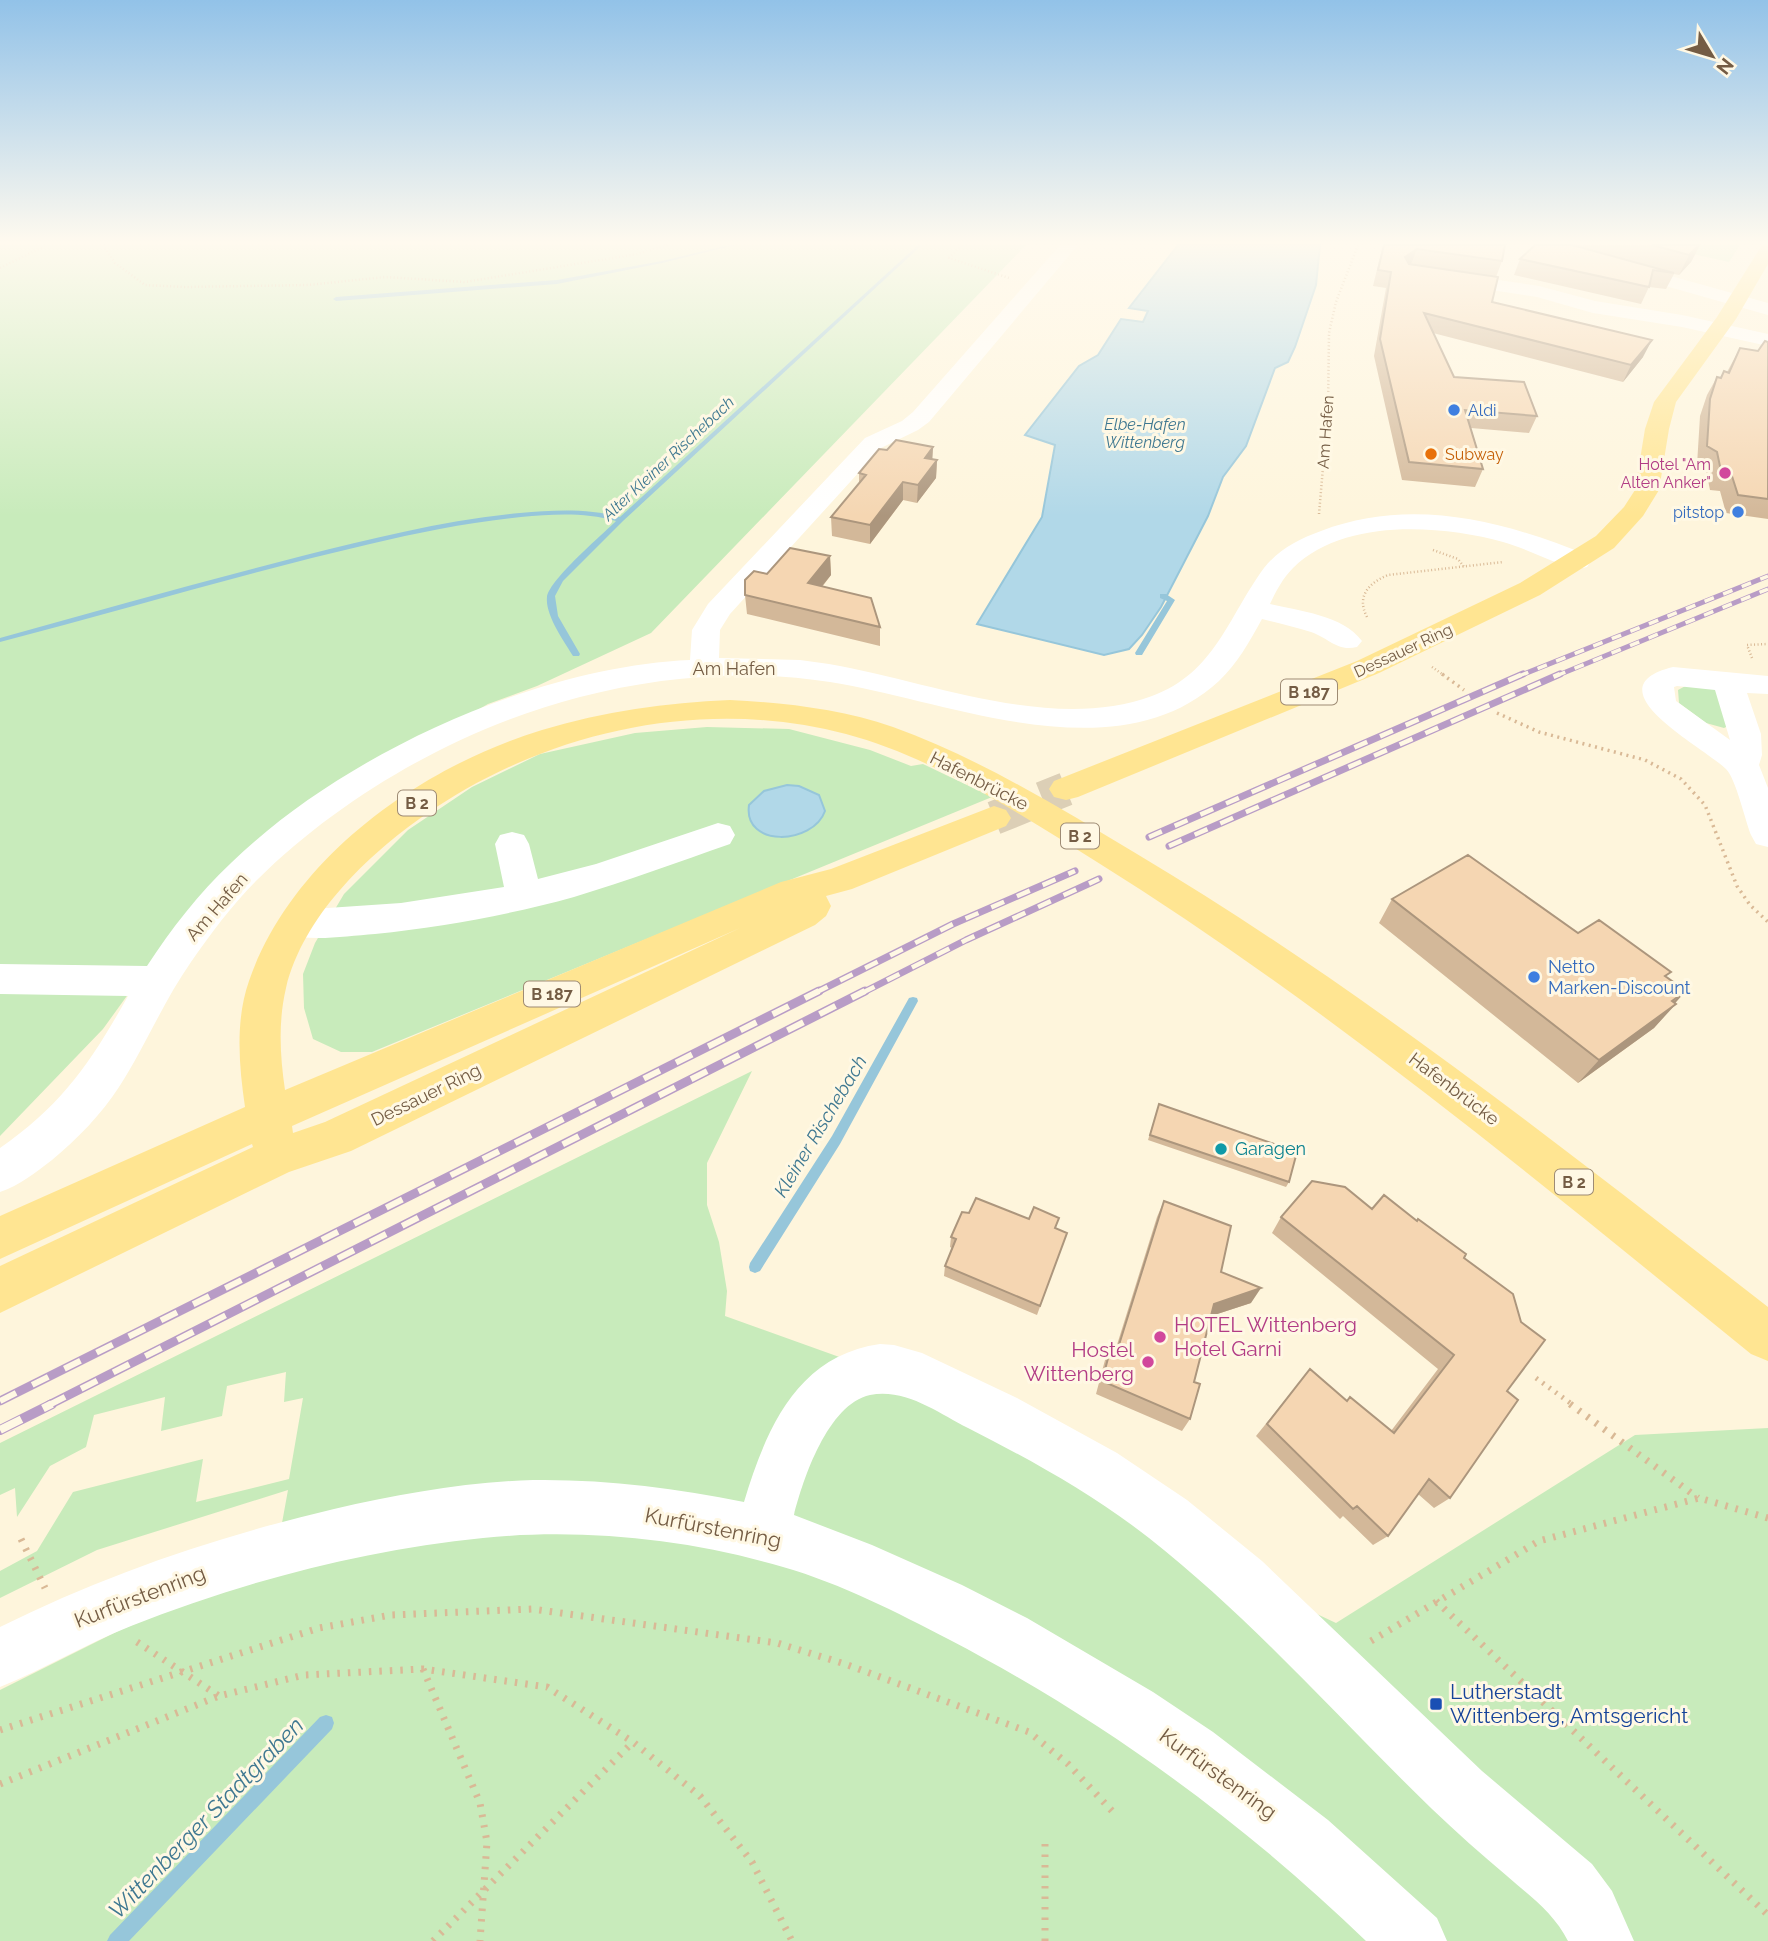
<svg xmlns="http://www.w3.org/2000/svg" width="1768" height="1941" viewBox="0 0 1768 1941" font-family="Raleway,sans-serif">
	<rect width="100%" height="100%" fill="#fef5dc"/>
	<!-- green -->
	<path fill="#c8ebbb" d="M0,245H1026L651,633L537,686L488,704L287,819L168,939L103,1029L0,1136Z
		M1652,245H1740L1729,262Z
		M1691,683L1707,685L1721,693L1732,724L1724,728L1706,723L1679,703L1678,690Z
		M707,727L789,729L870,750L911,766L923,764L992,797L372,1052H341L313,1039L304,1008L303,974L315,943L344,894L408,830L472,787L540,754L635,733Z
		M752,1071L707,1163V1205L719,1242L727,1291L725,1316L870,1368L1242,1579L1336,1623L1635,1435L1768,1428V1941H0V1690L120,1630L274,1567L288,1490L97,1550L0,1598V1571L37,1551L73,1492L203,1459L196,1502L289,1479L303,1398L284,1402L286,1372L227,1386L222,1416L161,1431L165,1397L94,1415L86,1447L50,1466L17,1517L15,1488L0,1495V1443Z"/>
	<!-- water -->
	<path fill="#b1d8e8" stroke="#96c6da" stroke-width="2" d="M1178,245H1320L1316,285L1295,347L1288,362L1275,368L1246,446L1223,477L1208,516L1161,607L1142,635L1129,649L1104,655L977,624L1042,517L1055,445L1025,435L1079,366L1098,355L1121,319L1143,322L1148,311L1129,308Z
		M787,785L799,786L819,795L825,811C813,845 743,848 749,805L764,791Z"/>
	<g fill="none" stroke-linecap="round" stroke-linejoin="round">
		<!-- stream -->
		<path fill="#96c6da" fill-rule="evenodd" d="M729,245H735L662,263L557,284L336,301L333,299L336,297L557,280L662,261Z
			M918,245H922L623,521L563,581L555,596L558,616L580,654L579,656H573C564,641 545,615 547,597C550,579 602,535 616,521C585,512 553,514 521,517C470,522 420,532 370,544C245,573 123,610 0,642V638C100,610 201,582 302,556C374,538 446,520 520,513C553,510 587,508 620,517Z
			M1160,594H1166L1175,600L1142,655H1136L1135,653L1167,601L1160,598Z
			M913,997L917,998L918,1001L840,1144L760,1271L755,1273L750,1271L749,1267L750,1263L832,1136L909,998Z
			M326,1715L332,1717L334,1723L332,1729L129,1941H107L110,1935L320,1717Z"/>
		<!-- major-tunnel -->
		<path stroke="#dccfb6" stroke-width="34" stroke-dasharray="34 18" stroke-linecap="butt" d="M994,818L1066,789"/>
		<!-- path-far3 -->
		<path stroke="#d9b996" stroke-width="2.5" stroke-dasharray="1 2.5" stroke-linecap="butt" d="M103,245L115,263L145,285L185,287L308,285L385,277L465,282L637,254L668,245
			M962,245L949,258L1009,278
			M0,268L47,245
			M1319,514L1328,409L1329,333L1336,302L1358,245
			M1433,550L1458,559L1464,567
			M1367,617C1356,596 1369,583 1388,575L1503,562
			M1752,658L1747,645L1768,644
			M1432,667L1445,676"/>
		<!-- path-far2 -->
		<path stroke="#d9b996" stroke-width="3.5" stroke-dasharray="2 4.5" stroke-linecap="butt" d="M1442,674L1464,690
			M1497,713L1539,732L1645,760L1681,779L1705,805L1737,886L1750,905L1768,922"/>
		<!-- path-far1 -->
		<path stroke="#d9b996" stroke-width="5" stroke-dasharray="2 6" stroke-linecap="butt" d="M1536,1378L1573,1405"/>
		<!-- path -->
		<path stroke="#d9b996" stroke-width="7" stroke-dasharray="2.5 8" stroke-linecap="butt" d="M1570,1404L1698,1498
			M21,1539L45,1588
			M1436,1601L1768,1915
			M1371,1641L1539,1541L1699,1498L1768,1518
			M137,1642L219,1696
			M423,1669L480,1803L487,1842L480,1941
			M0,1730L319,1628L391,1615L532,1609L777,1643L845,1664L1029,1732L1068,1764L1113,1812
			M0,1784L219,1696L304,1675L423,1669L547,1687L633,1742L700,1796L752,1862L792,1941
			M1045,1844V1941
			M433,1941L633,1742"/>
		<!-- minor -->
		<path fill="#fff" fill-rule="evenodd" d="M1060,245L1077,246L929,422L918,430L881,448L730,614L720,630L719,658L800,660L829,664C929,681 1052,733 1152,696C1215,673 1228,617 1264,568C1279,549 1299,539 1321,531C1410,497 1502,520 1587,555L1591,561L1587,567L1578,569C1552,563 1528,549 1503,542C1440,525 1344,518 1293,568C1283,578 1276,591 1270,604C1299,611 1343,615 1362,641L1357,647C1337,652 1329,638 1311,632C1295,627 1278,623 1262,619C1250,641 1237,664 1219,681C1116,776 946,700 830,682C747,669 661,676 580,697C463,727 344,794 258,879C233,904 211,933 191,962C163,1002 145,1047 119,1087C101,1115 77,1139 52,1160C35,1173 20,1185 0,1192V1148C63,1104 91,1062 128,996L0,994V964L147,966C171,929 199,893 231,863C342,755 534,667 690,660L692,630L708,604L865,438L902,421L913,412Z
			M1532,245H1559L1768,303V315L1535,249Z
			M1444,272L1539,286L1595,301L1682,315L1768,334V346L1682,327L1593,313L1537,297L1437,282L1435,278Z
			M1673,667L1768,676V694L1747,693L1761,734L1762,755L1759,765L1768,788V847L1756,844L1751,835C1745,820 1736,779 1726,769C1704,747 1588,688 1673,667ZM1677,686L1715,690L1730,740L1676,701L1674,687Z
			M718,823L730,826L735,835L730,844C678,862 627,881 574,897C509,915 442,927 375,934C346,936 312,942 285,934L279,924L285,914L298,910L401,903L504,887L495,844L500,835L512,832L524,835L529,844L538,879L596,864Z
			M880,1344L894,1345L922,1353L1017,1398L1117,1453L1187,1500L1262,1561L1482,1771L1592,1864L1612,1891L1634,1941H1568C1554,1913 1530,1896 1507,1876C1481,1854 1456,1832 1432,1809C1338,1718 1252,1619 1149,1538C1094,1495 1031,1460 968,1428C938,1413 906,1388 870,1395C828,1404 803,1479 794,1515L872,1545L962,1585L1027,1618L1153,1692L1213,1732L1328,1820L1437,1918L1447,1941H1366C1242,1821 1103,1720 950,1640C896,1612 842,1584 783,1567C688,1539 582,1528 483,1538C363,1550 242,1582 131,1626C86,1644 44,1669 0,1687V1627C106,1574 219,1536 334,1509C399,1494 466,1482 533,1480C604,1479 675,1488 744,1502C766,1430 796,1356 880,1344Z"/>
		<!-- major -->
		<path fill="#ffe592" fill-rule="evenodd" d="M1762,245H1768V264L1736,319L1676,402L1669,429L1659,490L1643,516L1614,548L1540,595L1379,673L1078,797L1066,800L1054,797L1049,789L1054,781L1357,661L1520,583L1596,536L1624,507L1635,490L1645,429L1654,402L1717,317Z
			M730,700C786,703 840,709 893,727C979,758 1058,807 1137,854C1360,987 1563,1148 1768,1307V1361L1751,1354C1539,1182 1329,1007 1097,862C1019,814 936,758 846,734C703,696 545,731 425,815C367,855 303,917 286,988C278,1022 280,1056 285,1090L781,882L831,869L994,806L1006,810L1011,818L1006,826L852,889L826,896L831,906L826,916L815,925L351,1151L289,1172L0,1313V1266L253,1147L252,1144L0,1259V1216L245,1107C239,1066 235,1021 249,981C292,857 421,767 542,730C604,711 666,703 730,700ZM740,928L325,1122L293,1133L292,1126Z"/>
		<!-- rail-far3 casing -->
		<g stroke="#b89cc6" stroke-width="5">
			<path id="rail-far3" d="M1519,676L1768,576
				M1556,676L1768,589"/>
		</g>
		<!-- rail-far2 casing -->
		<g stroke="#b89cc6" stroke-width="7">
			<path id="rail-far2" d="M1149,837L1523,674
				M1169,846L1560,674
				M815,993L953,924L1075,871
				M862,993L966,940L1099,879"/>
		</g>
		<!-- rail-far1 casing -->
		<g stroke="#b89cc6" stroke-width="9">
			<path id="rail-far1" d="M0,1401L819,991
				M49,1405L865,991"/>
		</g>
		<!-- rail casing -->
		<g stroke="#b89cc6" stroke-width="10">
			<path id="rail" d="M0,1430L52,1404"/>
		</g>
		<!-- rail-far3 -->
		<use href="#rail-far3" stroke="#fff8e4" stroke-width="3.5" stroke-dasharray="10" stroke-linecap="butt"/>
		<!-- rail-far2 -->
		<use href="#rail-far2" stroke="#fff8e4" stroke-width="4.5" stroke-dasharray="14" stroke-linecap="butt"/>
		<!-- rail-far1 -->
		<use href="#rail-far1" stroke="#fff8e4" stroke-width="6" stroke-dasharray="18" stroke-linecap="butt"/>
		<!-- rail -->
		<use href="#rail" stroke="#fff8e4" stroke-width="8" stroke-dasharray="24" stroke-linecap="butt"/>
	</g>
	<!-- wall -->
	<path fill="#d3b899" d="M1383,245H1505L1502,261L1496,277L1492,302L1643,357L1623,382L1433,333L1454,377L1537,416L1529,433L1471,428L1483,469L1475,487L1402,480L1374,356L1386,288L1373,286Z
		M1574,245H1700L1691,262L1679,275L1674,274L1666,289L1649,287L1641,304L1514,275L1520,259Z
		M1768,342V519L1726,513L1720,491L1710,490L1706,470L1697,465L1700,416L1707,395L1717,377L1721,378L1727,372L1740,348L1758,351Z
		M933,447L932,459L937,460L936,478L917,503L903,500L870,544L832,536L831,517L859,484V473L887,450Z
		M830,556L831,575L822,587L880,627V646L747,614L745,595L767,574Z
		M1392,899L1578,933L1667,977L1675,1003L1654,1028L1578,1083L1379,923Z
		M1157,1110L1289,1182L1286,1187L1148,1140Z
		M1164,1201L1221,1272L1251,1303L1211,1316L1194,1382L1190,1419L1182,1431L1096,1394L1105,1360L1111,1347L1116,1348L1157,1217Z
		M1372,1209L1464,1258L1507,1391L1450,1498L1434,1508L1418,1494L1388,1536L1373,1545L1343,1516L1340,1519L1256,1436L1310,1369L1346,1401L1350,1397L1391,1431L1438,1369L1272,1233L1281,1217Z
		M1029,1219L1056,1228L1063,1243L1037,1315L944,1276L945,1266L952,1248L950,1247L951,1237Z"/>
	<!-- shaded-wall -->
	<path fill="#ac967d" d="M1699,245H1700L1691,262L1679,275L1689,255Z
		M1417,249L1411,264L1399,272L1405,257Z
		M1652,340L1643,357L1623,382L1631,365Z
		M933,447L932,465L925,458Z
		M937,460L936,478L917,503L918,485Z
		M903,482V500L870,544V525Z
		M830,556L831,575L809,602L808,583Z
		M1686,991L1669,1010L1676,1004L1654,1028L1578,1083L1599,1060Z
		M1261,1288L1251,1303L1205,1318L1214,1304Z"/>
	<!-- building -->
	<path fill="#f5d6b2" stroke="#ac967d" stroke-width="2" d="M1384,245H1505L1502,261L1417,249L1405,257L1409,264L1498,277L1492,302L1652,340L1631,365L1424,313L1454,377L1524,382L1537,416L1465,410L1483,469L1409,462L1380,339L1391,272L1378,270Z
		M1535,245H1572L1674,273L1653,270L1649,287L1520,259Z
		M1652,245H1699L1689,255Z
		M1765,341L1768,342V499L1738,495L1731,473L1721,471L1717,452L1707,446L1710,399L1717,377L1721,378L1724,371L1729,373L1740,348L1758,351Z
		M896,440L933,447L925,458L937,460L918,485L903,482L870,525L831,517L866,475L859,473L879,449L887,450Z
		M790,548L830,556L808,583L871,598L880,627L745,595V580L754,571L767,574Z
		M1468,855L1578,933L1599,920L1671,972L1665,976L1686,991L1672,1001L1676,1004L1599,1060L1392,899Z
		M1159,1104L1297,1152L1289,1182L1150,1135Z
		M1312,1181L1345,1187L1372,1209L1384,1195L1417,1221L1418,1219L1466,1254L1464,1258L1513,1294L1521,1322L1545,1340L1507,1391L1518,1400L1450,1498L1429,1479L1388,1536L1357,1506L1353,1509L1267,1424L1310,1369L1347,1401L1350,1397L1394,1433L1454,1355L1281,1217Z
		M976,1198L1029,1219L1034,1207L1059,1218L1055,1228L1067,1233L1040,1306L945,1266L956,1239L951,1237L962,1212L969,1213Z
		M1164,1201L1231,1226L1221,1272L1261,1288L1214,1304L1194,1382L1200,1384L1190,1419L1102,1381L1111,1347L1118,1348Z"/>
	<!-- sky -->
	<linearGradient id="sky" x2="0" y2="1"><stop stop-color="#92c2e8"/><stop offset="0.47" stop-color="#fffaef"/><stop offset="1" stop-color="#fffaef" stop-opacity="0"/></linearGradient>
	<rect width="1768" height="516" fill="url(#sky)"/>
	<!-- markers -->
	<g fill="#3f7fe0" stroke="#fff8e4" stroke-width="2.5">
		<circle cx="1454" cy="410" r="7"/>
		<circle cx="1738" cy="512" r="7"/>
		<circle cx="1534" cy="977" r="7"/>
	</g>
	<circle fill="#e8710a" stroke="#fff8e4" stroke-width="2.5" cx="1431" cy="454" r="7"/>
	<g fill="#d1479c" stroke="#fff8e4" stroke-width="2.5">
		<circle cx="1725" cy="473" r="7"/>
		<circle cx="1160" cy="1337" r="7"/>
		<circle cx="1148" cy="1362" r="7"/>
	</g>
	<circle fill="#0f9aa8" stroke="#fff8e4" stroke-width="2.5" cx="1221" cy="1149" r="7"/>
	<rect fill="#1a4fb4" stroke="#fff8e4" stroke-width="2.5" x="1429" y="1697" width="14" height="14" rx="3.5"/>
	<g text-anchor="middle" stroke-width="6" stroke-linejoin="round" paint-order="stroke">
		<!-- far-shop labels -->
		<g font-size="16" fill="#366cbe" stroke="#fff8e4" text-anchor="start">
			<text x="1468" y="416">Aldi</text>
			<text x="1724" y="518" text-anchor="end">pitstop</text>
		</g>
		<!-- far-water labels -->
		<g font-size="16" font-style="italic" fill="#3f7891" stroke="#fff8e4">
			<text x="1145" y="430">Elbe-Hafen<tspan x="1145" dy="18">Wittenberg</tspan></text>
			<text transform="translate(668 458) rotate(-43)" y="6">Alter Kleiner Rischebach</text>
		</g>
		<!-- far-street labels -->
		<g font-size="16" fill="#745c44" stroke="#fff8e4">
			<text transform="translate(1325 432) rotate(-86)" y="6">Am Hafen</text>
			<text transform="translate(1403 650) rotate(-25)" y="6">Dessauer Ring</text>
		</g>
		<!-- far-food labels -->
		<g font-size="16" fill="#c56008" stroke="#fff8e4" text-anchor="start">
			<text x="1445" y="460">Subway</text>
		</g>
		<!-- far-hotel labels -->
		<g font-size="16" fill="#b23c85" stroke="#fff8e4" text-anchor="end">
			<text x="1711" y="470">Hotel "Am<tspan x="1711" dy="18">Alten Anker"</tspan></text>
		</g>
		<!-- shield labels -->
		<g fill="#fff8e4" stroke="#9e8b74" stroke-width="2">
			<rect x="1281" y="679.5" width="56" height="25" rx="5"/>
			<rect x="398" y="790.5" width="38" height="25" rx="5"/>
			<rect x="1061" y="823.5" width="38" height="25" rx="5"/>
			<rect x="524" y="981.5" width="56" height="25" rx="5"/>
			<rect x="1555" y="1169.5" width="38" height="25" rx="5"/>
		</g>
		<g font-size="16" font-weight="bold" fill="#745c44">
			<text x="1309" y="698">B 187</text>
			<text x="417" y="809">B 2</text>
			<text x="1080" y="842">B 2</text>
			<text x="552" y="1000">B 187</text>
			<text x="1574" y="1188">B 2</text>
		</g>
		<!-- street labels -->
		<g font-size="18" fill="#745c44" stroke="#fff8e4">
			<text x="734" y="675">Am Hafen</text>
			<text transform="translate(979 781) rotate(27)" y="6">Hafenbrücke</text>
			<text transform="translate(217 907) rotate(-49)" y="6">Am Hafen</text>
			<text transform="translate(1454 1089) rotate(37)" y="6">Hafenbrücke</text>
			<text transform="translate(426 1095) rotate(-26)" y="6">Dessauer Ring</text>
		</g>
		<!-- shop labels -->
		<g font-size="18" fill="#366cbe" stroke="#fff8e4" text-anchor="start">
			<text x="1548" y="973">Netto<tspan x="1548" dy="21">Marken-Discount</tspan></text>
		</g>
		<!-- culture labels -->
		<g font-size="18" fill="#0d838f" stroke="#fff8e4" text-anchor="start">
			<text x="1235" y="1155">Garagen</text>
		</g>
		<!-- water labels -->
		<g font-size="19" font-style="italic" fill="#3f7891" stroke="#fff8e4">
			<text transform="translate(820 1126) rotate(-59)" y="7">Kleiner Rischebach</text>
		</g>
		<!-- near-hotel labels -->
		<g font-size="21" fill="#b23c85" stroke="#fff8e4" text-anchor="start">
			<text x="1174" y="1332">HOTEL Wittenberg<tspan x="1174" dy="24">Hotel Garni</tspan></text>
			<text x="1134" y="1357" text-anchor="end">Hostel<tspan x="1134" dy="24">Wittenberg</tspan></text>
		</g>
		<!-- near-street labels -->
		<g font-size="21" fill="#745c44" stroke="#fff8e4">
			<text transform="translate(713 1528) rotate(11)" y="7">Kurfürstenring</text>
			<text transform="translate(140 1597) rotate(-21)" y="7">Kurfürstenring</text>
			<text transform="translate(1218 1774) rotate(36)" y="7">Kurfürstenring</text>
		</g>
		<!-- near-transit labels -->
		<g font-size="21" fill="#164399" stroke="#fff8e4" text-anchor="start">
			<text x="1450" y="1699">Lutherstadt<tspan x="1450" dy="24">Wittenberg, Amtsgericht</tspan></text>
		</g>
		<!-- near-water labels -->
		<g font-size="23" font-style="italic" fill="#3f7891" stroke="#fff8e4">
			<text transform="translate(206 1818) rotate(-46)" y="8">Wittenberger Stadtgraben</text>
		</g>
	</g>
	<!-- north arrow -->
	<g transform="translate(1712 56) rotate(128)" stroke="#fff8e4" stroke-width="5" paint-order="stroke">
	<path d="M0-5L12 26L0 18L-12 26Z" fill="#745c44"/>
	<text y="-10" font-size="19" font-weight="bold" text-anchor="middle" fill="#745c44">N</text>
	</g>
</svg>
